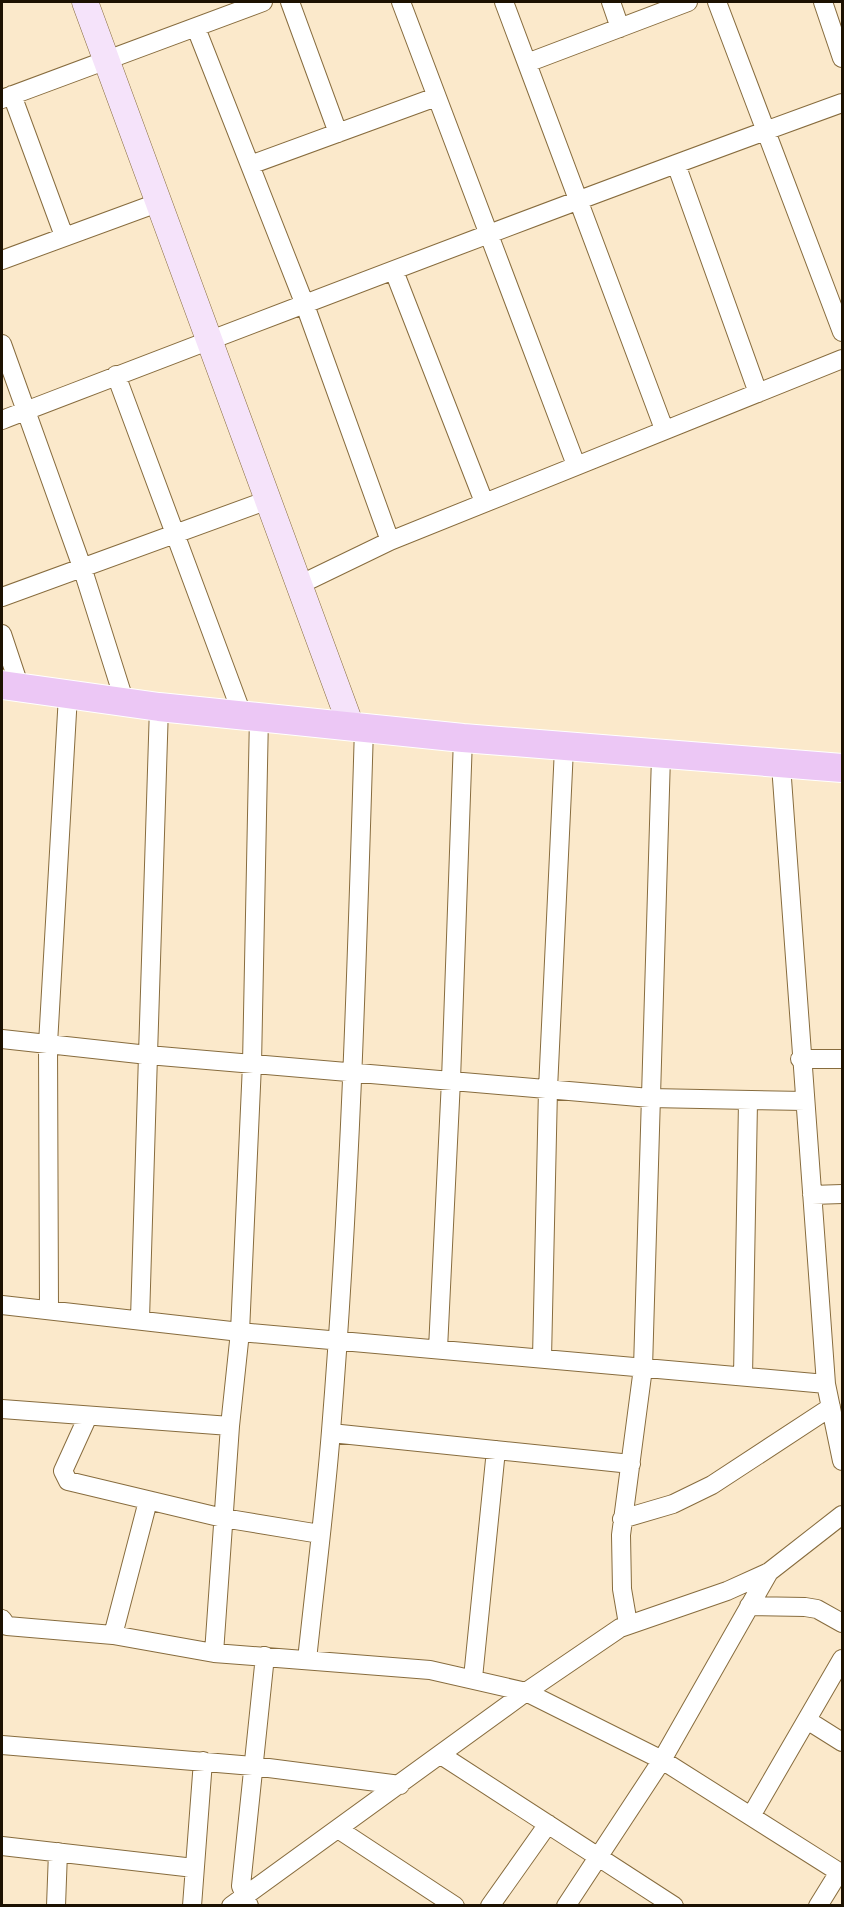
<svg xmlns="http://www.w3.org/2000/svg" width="844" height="1907" viewBox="0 0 844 1907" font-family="'Sofia Sans Condensed',sans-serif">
	<rect width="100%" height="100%" fill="#fbe9cb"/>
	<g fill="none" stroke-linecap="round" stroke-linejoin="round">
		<!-- street casing -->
		<g stroke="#876c3e" stroke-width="20">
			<path id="street" d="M290,2L338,133
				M401,2L576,465
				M504,2L664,429
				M611,2L620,28
				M717,2L842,332
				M823,2L842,58
				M196,28L305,305L390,541
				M527,63L688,2
				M12,95L64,236
				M2,99L263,2
				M676,164L758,393
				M250,165L436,97
				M2,260L160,202
				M394,271L484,502
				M2,344L82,567L125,703
				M116,375L242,714
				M2,420C281,313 561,205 842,103
				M299,585L390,541L842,359
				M2,597L268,500
				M2,634L20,688
				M159,707L148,1055L650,1098L805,1101
				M781,765L826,1384L842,1461
				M2,1039L148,1055L140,1319
				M800,1059H842
				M812,1195L842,1194
				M2,1305L240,1332L826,1384
				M49,1310L48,1044L68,695
				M438,1349L451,1080L463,738
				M542,1358L548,1089L564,748
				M743,1376L748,1102
				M2,1409L230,1426
				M88,1416L63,1471L68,1481L223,1518L320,1534
				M331,1433L631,1464
				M622,1519L673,1504L712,1485L831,1407
				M749,1606L805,1607L817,1609L842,1623
				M2,1619L7,1626L113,1635L214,1653L430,1670L526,1692L662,1760L842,1874
				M628,1624L622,1589L621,1535L643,1368L661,756
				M113,1635L148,1501
				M214,1653L230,1426L240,1332L252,1064L259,716
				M307,1660C315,1584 325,1507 331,1431C350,1197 357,963 364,728
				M473,1678L496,1450
				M807,1720L842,1742
				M2,1745L253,1766L400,1785
				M441,1755L674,1906
				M751,1816L842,1659
				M338,1829L455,1906
				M2,1846L194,1868
				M56,1906L58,1852
				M192,1906L203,1761
				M231,1906L526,1692L620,1628L727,1591L769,1572L842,1515
				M249,1906L241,1886L265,1656
				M490,1906L548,1824
				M566,1906L662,1760L769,1572
				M818,1906L839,1872"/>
		</g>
		<!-- secondary casing -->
		<g stroke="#876c3e" stroke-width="27">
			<path id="secondary" d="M85,2L351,726"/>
		</g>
		<!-- primary casing -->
		<g stroke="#fff" stroke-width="30">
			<path id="primary" d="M2,685L159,707L463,738L842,768"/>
		</g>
		<!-- street -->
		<use href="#street" stroke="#fff" stroke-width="18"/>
		<!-- secondary -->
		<use href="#secondary" stroke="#f5e3fa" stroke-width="26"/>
		<!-- primary -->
		<use href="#primary" stroke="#ecc7f5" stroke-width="28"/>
	</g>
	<!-- border -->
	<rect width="844" height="1907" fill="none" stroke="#1c1101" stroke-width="6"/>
</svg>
